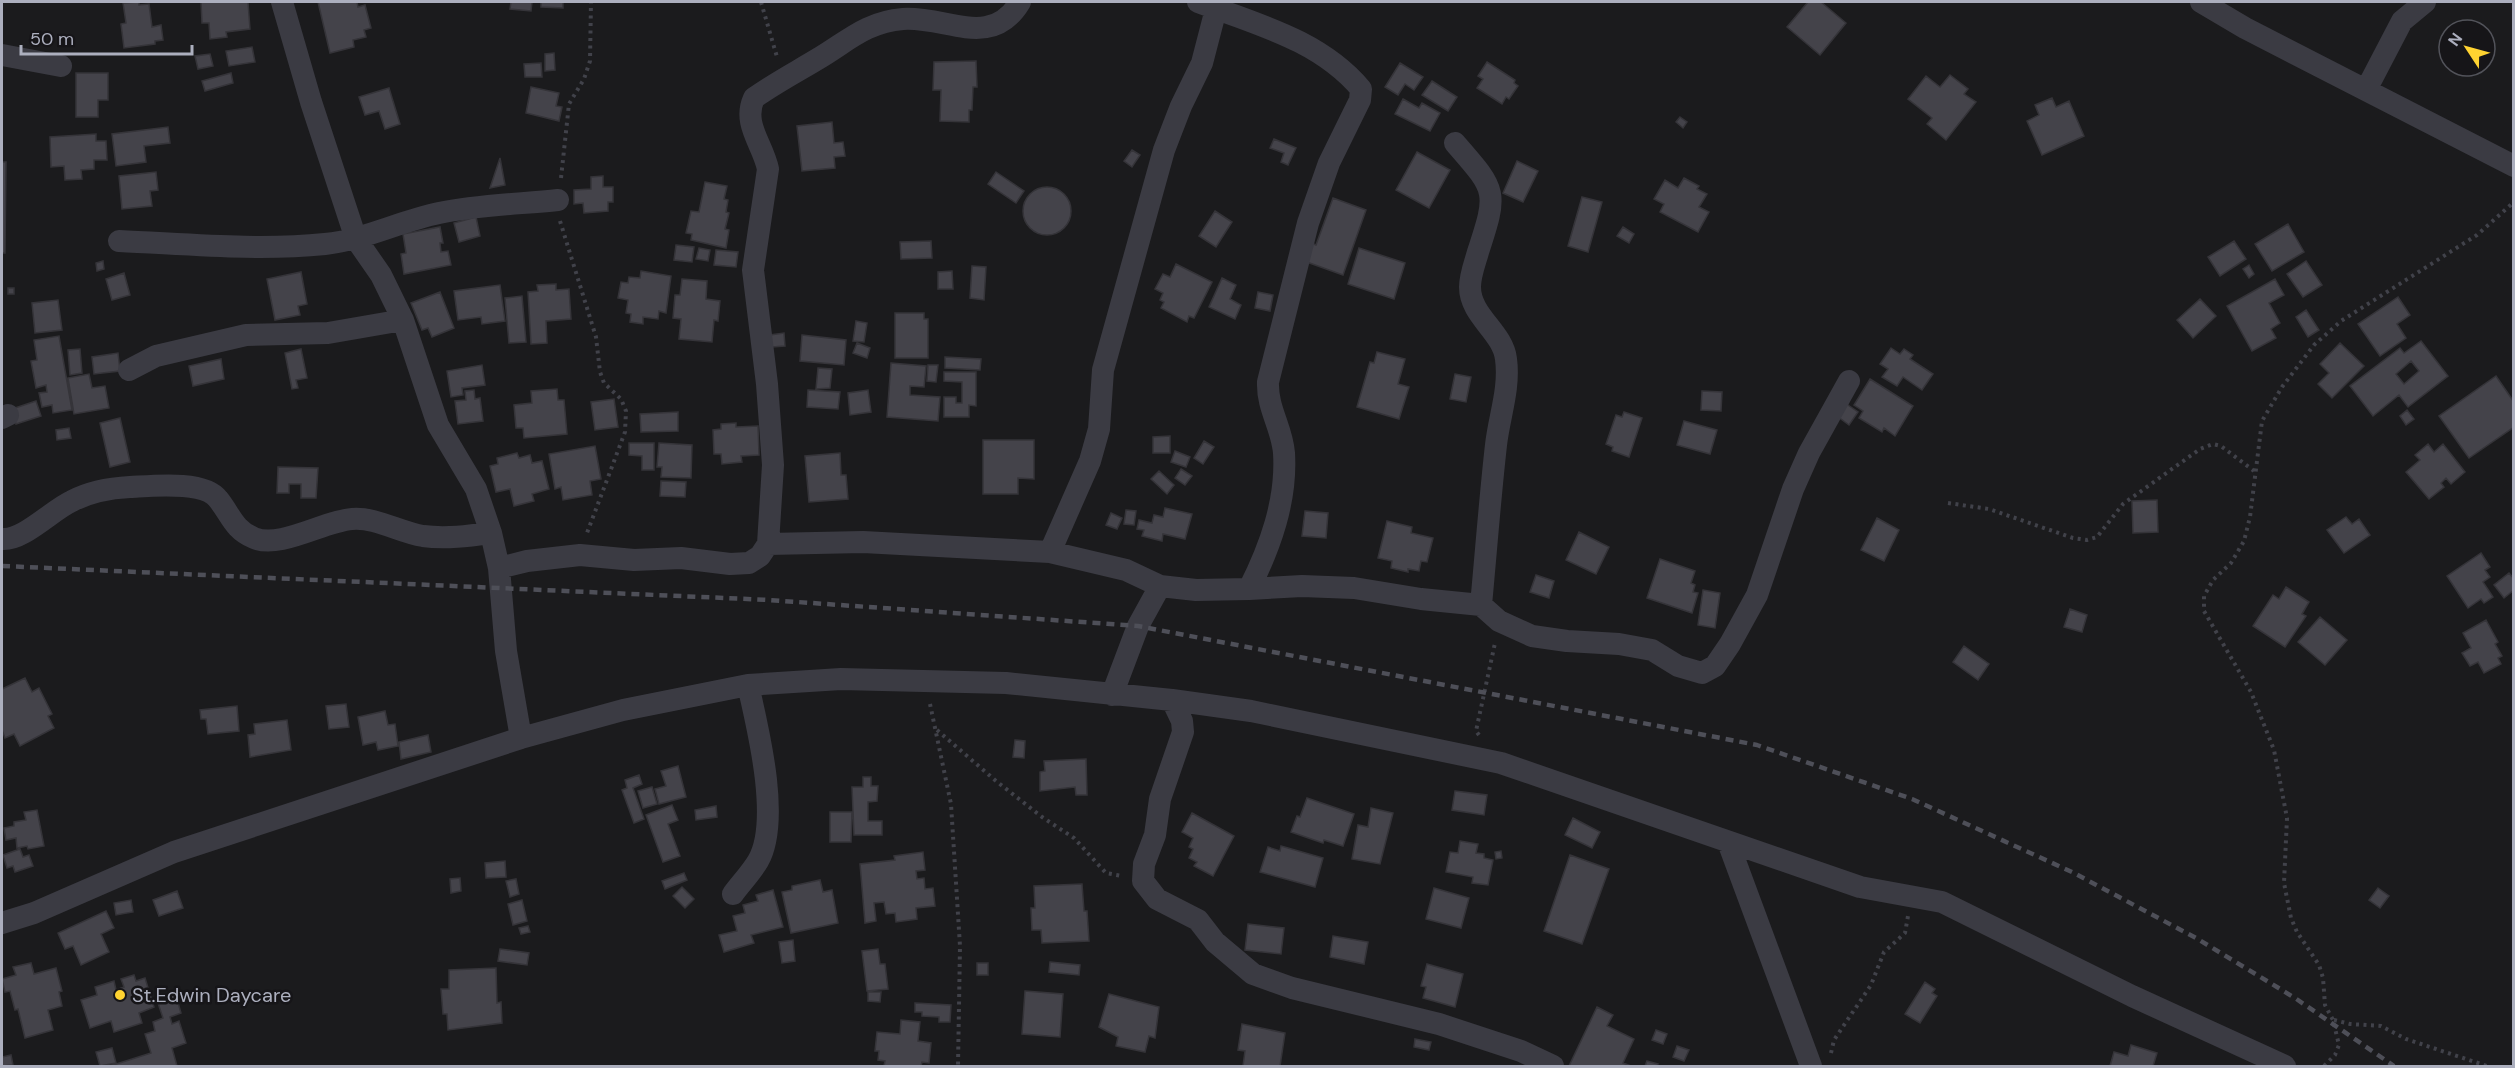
<svg xmlns="http://www.w3.org/2000/svg" width="2515" height="1068" viewBox="0 0 2515 1068" font-family="'DM Sans',sans-serif">
	<rect width="100%" height="100%" fill="#1b1b1d"/>
	<!-- building -->
	<path fill="#44434a" stroke="#353439" stroke-width="1.5" fill-rule="evenodd" d="M139,2V5L149,4L152,27L161,25L163,40L155,41V44L124,48L121,24L126,23L123,3Z
		M201,2H248L250,29L226,32L227,37L210,39L209,23H202Z
		M318,2H357L358,7L365,5L371,28L364,30L366,37L353,40L354,47L330,53Z
		M511,2H532L531,11L510,9Z
		M541,2H563V8L541,7Z
		M1808,2H1821L1846,23L1820,55L1787,27Z
		M252,47L255,62L229,66L226,51Z
		M554,53L555,70L545,71V54Z
		M210,54L213,66L198,69L195,56Z
		M976,61L977,87H973L972,110H969V122L940,121L941,90H933L934,62Z
		M1487,62L1515,80L1514,83L1518,86L1509,99L1506,97L1502,104L1477,88L1483,79L1478,76Z
		M541,63L542,77H525L524,64Z
		M1400,63L1423,77L1414,90L1405,84L1398,95L1385,87Z
		M76,73H108V100H98V117H76Z
		M231,73L233,83L205,91L202,81Z
		M1950,75L1968,89L1964,94L1976,102L1946,140L1927,124L1932,118L1908,99L1926,76L1940,87Z
		M1432,81L1457,97L1448,111L1422,95Z
		M531,87L559,93L556,106L562,107L559,121L526,113Z
		M389,88L400,124L385,129L379,111L365,115L359,97Z
		M2052,98L2056,107L2069,101L2084,136L2042,155L2027,121L2039,115L2035,105Z
		M1403,99L1419,108L1422,103L1440,113L1430,131L1395,114Z
		M1680,117L1687,122L1683,128L1676,122Z
		M832,122L834,143L843,142L845,156L834,157L835,168L802,171L797,126Z
		M168,127L170,143L144,146L146,162L116,166L112,134Z
		M96,134V141H106L107,160H94V169L81,170L82,179L65,180L64,166L51,167L50,137Z
		M1274,139L1296,148L1288,165L1281,162L1284,153L1270,148Z
		M1132,150L1140,155L1132,167L1124,161Z
		M1417,152L1450,170L1429,208L1396,190Z
		M500,158L505,185L490,188Z
		M1517,161L1538,171L1523,202L1503,193Z
		M2,162H6L5,253H2Z
		M156,172L158,190L150,191L152,206L122,209L119,176Z
		M996,172L1024,191L1016,203L988,184Z
		M603,176V187H613V202H608V211L584,213L583,203L574,204V190L591,189V177Z
		M1684,178L1699,186L1697,189L1707,194L1699,207L1709,212L1698,232L1660,212L1664,204L1654,199L1665,180L1678,188Z
		M705,182L727,186L724,199L728,200L726,212L729,213L725,229L729,230L726,248L691,240L692,234L686,233L691,211L699,212Z
		M1023 211a24 24 0 1 1 48 0a24 24 0 1 1-48 0Z
		M1582,197L1602,202L1588,252L1568,246Z
		M1333,198L1366,210L1343,275L1304,261L1311,243L1316,245Z
		M1215,211L1232,222L1216,247L1199,236Z
		M476,217L480,236L459,242L454,223Z
		M2288,224L2304,252L2272,271L2255,244Z
		M440,227L443,243H440L441,252L448,251L451,265L404,274L401,254L406,253L403,234Z
		M1623,227L1634,234L1629,243L1617,236Z
		M931,241L932,258L901,259L900,242Z
		M2234,241L2246,259L2220,276L2208,257Z
		M676,245L694,247L692,262L674,260Z
		M699,248L710,250L708,261L696,259Z
		M1359,248L1405,263L1394,299L1348,284Z
		M716,250L738,252L736,267L714,265Z
		M103,261L104,269L97,271L96,263Z
		M2306,261L2322,285L2303,297L2287,274Z
		M1176,264L1212,282L1194,318L1189,316L1187,322L1161,308L1164,302L1160,300L1163,293L1155,289L1163,274L1170,277Z
		M2249,265L2254,274L2249,278L2243,269Z
		M972,266L986,267L984,300L970,298Z
		M641,271L671,276L666,313L659,311L658,319L643,317V324L630,322L631,314L626,313L628,300L618,298L621,282L628,283L629,277L640,278Z
		M952,271L953,289H938V272Z
		M301,272L307,304L298,306L300,315L275,320L267,279Z
		M124,273L130,295L112,300L106,279Z
		M1222,278L1236,285L1230,299L1241,305L1235,319L1209,307Z
		M682,279L707,281L706,299L720,301L718,321L714,320L712,342L679,339L681,319L673,318L675,295H680Z
		M2275,279L2284,295L2269,303L2280,323L2271,329L2276,338L2252,351L2227,306Z
		M556,284V290L569,289L571,319L546,321L547,343L531,344L528,292L538,291L537,285Z
		M500,285L505,321L482,324L481,317L458,320L454,291Z
		M8,288H14V294H8Z
		M440,292L454,328L432,337L428,328L422,330L411,303Z
		M1258,292L1273,295L1270,311L1255,308Z
		M522,296L526,342L509,343L505,298Z
		M2398,297L2410,315L2397,324L2406,338L2380,356L2358,324Z
		M2200,299L2216,316L2193,338L2177,320Z
		M58,300L62,330L35,333L32,303Z
		M2306,310L2319,330L2308,337L2296,317Z
		M895,313H924V319H928V358H895Z
		M856,321L867,323L864,342L853,341Z
		M784,333L785,346L772,347L770,335Z
		M802,335L846,340L844,365L800,361Z
		M59,336L72,410L53,413L52,405L42,407L39,393L47,392L46,385L36,388L31,361L37,360L34,340Z
		M2421,341L2448,376L2408,407L2399,395L2373,416L2350,386L2400,348L2404,353ZM2411,361L2419,371L2404,384L2396,374Z
		M857,343L870,348L867,358L853,353Z
		M2340,343L2364,366L2332,398L2318,384L2329,373L2320,364Z
		M1891,348L1900,354L1904,349L1913,355L1910,359L1933,374L1922,390L1903,377L1897,386L1882,377L1888,369L1880,364Z
		M80,349L82,373L70,375L68,350Z
		M301,349L307,378L296,380L298,388L292,389L285,353Z
		M1377,352L1405,359L1398,384L1409,387L1399,419L1357,407L1370,362L1374,363Z
		M118,353L120,371L94,374L92,357Z
		M945,357L981,359L980,370L945,368Z
		M221,359L224,379L193,386L189,366Z
		M891,363L926,366L924,387L910,386V395L940,397L938,421L887,417Z
		M482,365L485,385L462,388L463,395L451,397L447,371Z
		M928,365H938L936,382L927,381Z
		M818,368L832,369L830,388L816,389Z
		M944,372H976V406L969,405V417H944V397H956V403H962V382L944,381Z
		M89,374L92,388L105,386L109,408L74,414L68,378Z
		M1455,374L1471,377L1466,402L1450,399Z
		M2496,376L2514,402V427L2469,458L2439,416Z
		M1870,379L1913,406L1895,436L1884,428L1882,432L1859,418L1863,411L1854,405Z
		M557,389L558,400H564L567,434L524,438L523,428H516L514,405L532,403L531,391Z
		M474,390L475,399L480,398L483,421L458,424L455,401L466,400L465,391Z
		M808,390L840,392L838,409L807,407Z
		M868,390L871,412L850,415L848,393Z
		M1702,391L1722,392L1721,411L1701,410Z
		M614,399L618,427L595,430L591,402Z
		M36,401L41,416L16,424L12,409Z
		M1845,403L1858,412L1849,425L1837,416Z
		M2407,410L2414,419L2406,425L2400,416Z
		M678,412V431L641,432L640,414Z
		M1624,412L1642,418L1629,457L1612,451L1613,447L1606,444L1616,415L1622,417Z
		M120,418L130,462L110,467L100,423Z
		M1684,421L1717,430L1710,454L1677,445Z
		M736,423V427L758,426L759,455L741,456L742,462L722,464L721,454H714L713,430L721,429V424Z
		M69,428L71,438L57,440L56,430Z
		M1170,436V453H1153V437Z
		M983,440H1034V479L1018,478V494H983Z
		M1204,441L1214,447L1203,464L1194,458Z
		M629,443H654V470H642V456L629,455Z
		M659,443L692,445L691,478L661,477L662,467H657Z
		M2428,444L2434,452L2443,444L2465,472L2451,484L2446,478L2441,483L2444,487L2429,499L2406,472L2420,460L2415,455Z
		M595,446L601,479L590,481L592,495L563,500L561,487L555,489L549,454Z
		M1175,451L1190,457L1186,467L1171,462Z
		M517,453L519,458L530,455L532,463L542,461L549,489L532,494L534,501L514,506L510,489L496,492L490,466L498,464L497,458Z
		M840,453L841,475H846L848,499L809,502L805,456Z
		M278,467L318,468L316,498H301V484H289V493H277Z
		M1181,469L1192,476L1185,485L1175,478Z
		M1159,471L1174,485L1167,494L1151,479Z
		M661,481L686,482L685,497L660,496Z
		M2157,500L2158,532L2133,533L2132,501Z
		M1165,508L1192,514L1185,539L1163,534L1162,541L1142,536L1144,530L1137,529L1139,520L1152,523L1154,515L1163,517Z
		M1126,510L1136,511L1134,525L1124,524Z
		M1305,511L1328,513L1326,538L1302,536Z
		M1111,513L1122,518L1117,529L1106,525Z
		M2346,517L2352,524L2359,519L2370,535L2344,553L2327,530Z
		M1877,518L1899,530L1884,561L1861,550Z
		M1387,521L1412,527L1411,533L1433,538L1427,562L1421,561L1419,571L1408,569V572L1391,568L1392,561L1378,558Z
		M1579,532L1609,547L1596,574L1566,560Z
		M2481,553L2490,567L2485,570L2490,577L2483,582L2493,597L2484,603L2481,599L2468,608L2447,576Z
		M1660,559L1695,571L1691,583L1695,585L1693,592L1698,593L1692,613L1647,598Z
		M2509,573L2514,579V590L2504,598L2494,585Z
		M1536,575L1554,581L1549,598L1530,592Z
		M2286,587L2309,602L2302,614L2306,616L2285,647L2253,626L2273,595L2279,599Z
		M1703,590L1720,593L1715,628L1698,625Z
		M2070,609L2087,615L2082,632L2064,627Z
		M2320,617L2347,640L2325,665L2298,642Z
		M2486,620L2498,642L2495,644L2502,656L2498,658L2501,664L2484,673L2478,662L2470,666L2462,653L2471,648L2463,633Z
		M1964,646L1989,664L1978,680L1953,662Z
		M25,678L32,692L39,688L52,714L48,716L54,728L20,746L14,734L5,738L2,730V689Z
		M346,704L349,727L329,729L326,706Z
		M237,706L239,731L208,734L206,719H201L200,710Z
		M385,711L388,725L395,724L398,746L378,750L376,742L363,745L358,717Z
		M287,720L291,750L250,757L248,735L255,734L254,724Z
		M428,735L431,752L401,759L399,742Z
		M1015,740L1025,741L1024,758L1013,757Z
		M1086,759L1087,795H1076L1075,787L1040,791V772L1045,771L1044,761Z
		M678,766L686,797L659,804L655,789L666,786L661,771Z
		M639,775L642,784L633,788L644,819L634,823L622,790L627,788L625,780Z
		M863,777H871V786H878L877,801L868,802V821H882V835H854L852,787H863Z
		M652,787L657,804L643,808L638,791Z
		M1455,791L1487,795L1484,815L1452,810Z
		M1307,798L1354,814L1343,846L1324,840L1323,843L1291,832L1297,816L1300,817Z
		M672,805L678,820L668,824L680,856L663,862L646,815Z
		M716,806L717,817L696,820L695,810Z
		M1371,808L1393,813L1380,864L1352,859L1358,825L1368,827Z
		M37,810L44,846L28,849L27,846L17,848L16,838L6,840L4,828L14,826V822L26,820L24,812Z
		M830,812H852L851,842H830Z
		M1192,813L1234,836L1213,876L1194,866L1197,862L1189,858L1193,849L1189,847L1193,838L1182,832Z
		M1573,818L1600,832L1592,848L1565,835Z
		M1460,841L1478,844L1476,853L1484,854V858L1493,860L1488,885L1472,883L1473,877L1446,872L1450,852L1458,853Z
		M1281,846L1323,858L1315,887L1260,872L1268,847L1280,851Z
		M20,849L23,857L29,855L33,866L15,872L13,866L7,868L3,855Z
		M1501,851L1502,858L1496,859L1495,852Z
		M923,852L925,870L916,871L917,879L924,878L925,889L933,888L935,906L916,908L917,919L896,922L895,913L886,914L884,902L874,903L876,921L865,923L860,864L895,860L894,856Z
		M1570,855L1609,869L1582,944L1544,931Z
		M505,861L506,877L486,878L485,863Z
		M684,873L687,880L665,889L662,881Z
		M460,878L461,891L451,893L450,879Z
		M516,879L519,894L510,897L506,881Z
		M820,880L823,892L832,890L838,923L791,933L782,892L792,890V886Z
		M1082,884L1084,911H1087L1089,941L1042,943L1041,930H1032L1031,908H1035L1034,886Z
		M682,887L694,899L685,908L673,896Z
		M1434,888L1469,898L1461,928L1426,919Z
		M2378,888L2389,896L2380,908L2369,900Z
		M773,890L783,927L751,935L754,943L724,952L719,935L737,931L733,916L745,913L743,905L758,901L756,895Z
		M177,891L183,908L159,916L153,900Z
		M131,900L133,912L116,915L114,903Z
		M522,900L527,921L513,925L508,904Z
		M106,911L114,928L101,934L109,952L81,965L73,946L65,949L58,933Z
		M1248,924L1284,928L1281,954L1245,950Z
		M528,926L530,932L521,934L519,928Z
		M1333,936L1368,942L1364,964L1330,957Z
		M793,940L795,961L782,963L779,942Z
		M500,949L529,953L527,965L498,961Z
		M878,949L880,964H885L888,989L867,991L862,951Z
		M1050,962L1080,965L1079,975L1049,972Z
		M31,963L34,974L56,968L62,991L59,992L62,1006L48,1010L53,1030L25,1038L18,1009L15,1010L10,991L5,992L2,979L16,975L13,967Z
		M977,963H988V975H977Z
		M1427,964L1463,974L1455,1007L1423,998L1426,987L1421,986Z
		M496,968L497,1003L501,1002L502,1023L448,1030L447,1014H443L441,989H449V970Z
		M134,975L136,981L145,978L154,1007L139,1013L142,1023L114,1032L111,1021L90,1028L81,1000L97,995L95,987L114,981L116,990L124,987L121,979Z
		M1925,982L1935,989L1932,993L1937,996L1920,1023L1905,1014Z
		M1025,991L1063,994L1060,1037L1022,1034Z
		M175,992L181,1013L170,1017L172,1024L179,1021L186,1043L172,1048L177,1066H110L151,1053L145,1034L155,1031L153,1022L163,1018L156,997Z
		M868,992H881L880,1002L868,1001Z
		M1109,994L1159,1007L1155,1038L1149,1036L1145,1052L1116,1046L1118,1037L1099,1027Z
		M915,1003L951,1005L950,1022H939V1017L922,1016V1012H915Z
		M1597,1007L1613,1015L1607,1026L1634,1039L1623,1063L1631,1066H1569Z
		M901,1020L920,1022L918,1041L931,1043L929,1063L922,1062L921,1066H884L885,1061L878,1060L879,1051H875L877,1032L900,1034Z
		M1242,1024L1285,1033L1280,1066H1243L1245,1051L1238,1050Z
		M1656,1030L1667,1034L1663,1044L1652,1040Z
		M1415,1039L1431,1042L1429,1050L1414,1047Z
		M2131,1045L2157,1053L2153,1066H2110L2114,1052L2128,1056Z
		M1677,1046L1689,1050L1684,1061L1673,1057Z
		M112,1048L116,1063L100,1066L96,1052Z
		M11,1055L13,1065L2,1066V1057Z
		M1647,1061L1658,1064L1657,1066H1645Z"/>
	<g fill="none" stroke-linecap="round" stroke-linejoin="round">
		<!-- path -->
		<path stroke="#41424a" stroke-width="4" stroke-dasharray="3 4.5" stroke-linecap="butt" d="M761,2L777,57
			M561,178L569,104L584,79L590,61L591,2
			M560,221L596,337L600,372L604,383L621,399L626,411L625,432L587,533
			M1948,503L1989,509L2073,538L2087,540L2097,537L2123,504L2200,449L2213,444L2221,446L2254,471
			M930,704L951,804L960,946L958,1066
			M937,730L996,781L1042,817L1074,838L1106,873L1122,876
			M1479,735L1476,731L1495,643
			M2334,1020L2350,1024L2381,1026L2406,1039L2487,1066
			M1831,1053L1834,1040L1871,985L1884,952L1905,933L1908,916
			M2324,1066L2335,1055L2339,1045L2333,1020L2325,1005L2323,978L2319,965L2297,932L2291,918L2284,883L2287,818L2274,750L2251,692L2204,611V596L2213,580L2231,563L2244,541L2250,517L2262,421L2282,387L2314,345L2341,321L2477,235L2514,202"/>
		<!-- street -->
		<path stroke="#3b3b43" stroke-width="22" d="M282,2L311,102L356,239L381,275L403,320L438,425L476,489L491,533L499,568L506,651L521,738
			M1198,2C1256,24 1320,40 1361,89L1360,100L1329,163L1308,223L1268,382C1267,409 1282,427 1284,453C1287,501 1270,547 1249,589
			M2201,2L2245,28L2514,166
			M2,55L61,66
			M2366,90L2402,21L2425,2
			M1455,143C1497,191 1498,191 1478,252C1475,263 1470,275 1470,287C1470,316 1503,332 1506,359C1510,389 1499,417 1496,445C1490,498 1486,552 1481,605
			M119,241C187,244 257,251 325,244C364,240 400,221 439,213C478,205 519,204 558,200
			M129,370L156,356L246,335L328,333L403,320
			M2,418L8,415
			M2,539C23,541 52,510 72,501C89,492 111,488 130,487C151,486 204,480 218,499C231,515 233,529 254,538C280,549 324,521 352,519C376,517 399,532 423,536C445,539 469,536 491,533
			M768,544L863,542L1050,552L1126,570L1160,586L1196,590L1249,589L1302,586L1354,588L1421,599L1481,605L1499,621L1532,636L1567,641L1619,644L1652,650L1678,666L1702,673L1715,666L1730,644L1757,595L1793,489L1809,453L1849,381
			M1050,552L1090,461L1099,429L1103,370L1164,150L1181,106L1202,63L1216,9
			M499,568L527,561L580,555L634,560L681,558L730,564L749,563L760,556L768,544L773,465L767,384L753,270L768,169C763,144 742,124 754,98C775,83 798,71 821,57C849,40 867,22 903,19C947,16 991,50 1020,2
			M1112,695L1138,626L1160,586
			M1172,700L1182,721L1183,732L1160,799L1155,835L1144,864L1143,881L1157,899L1198,920L1215,942L1253,974L1292,988L1439,1024L1521,1051L1553,1066
			M1728,842L1811,1066
			M733,894C741,883 751,873 758,861C781,821 758,729 748,685
			M2,923L34,913L174,852L521,738L623,710L748,685L841,679L1006,683L1172,700L1251,711L1501,763L1860,887L1942,902L2132,996L2285,1066"/>
		<!-- rail -->
		<path stroke="#4e4f58" stroke-width="4.5" stroke-dasharray="8 6" stroke-linecap="butt" d="M2,566L769,600L1138,626L1757,745L1912,799L2072,872L2196,938L2295,998L2394,1066"/>
	</g>
	<!-- markers -->
	<circle fill="#ffd331" stroke="#161518" stroke-width="2" cx="120" cy="995" r="6"/>
	<g text-anchor="middle" stroke-width="5" stroke-linejoin="round" paint-order="stroke">
		<!-- poi labels -->
		<g font-size="20" fill="#acafbe" stroke="#161518" text-anchor="start">
			<text x="132" y="1002">St.Edwin Daycare</text>
		</g>
	</g>
	<!-- border -->
	<rect width="2515" height="1068" fill="none" stroke="#acafbe" stroke-width="6"/>
	<!-- north arrow -->
	<g transform="translate(2467 48) rotate(306)"><circle r="28" fill="#161518" stroke="#52535a" stroke-width="1.5"/>
	<path d="M0-4.5L10 22L0 15L-10 22Z" fill="#ffd331"/>
	<text y="-9" font-size="16" font-weight="bold" text-anchor="middle" fill="#acafbe">N</text>
	</g>
	<!-- scale -->
	<path d="M21 45v9h171v-9" fill="none" stroke="#acafbe" stroke-width="3"/>
	<text x="30" y="45" font-size="18" fill="#acafbe" stroke="#161518" stroke-width="4.5" paint-order="stroke">50 m</text>
</svg>
